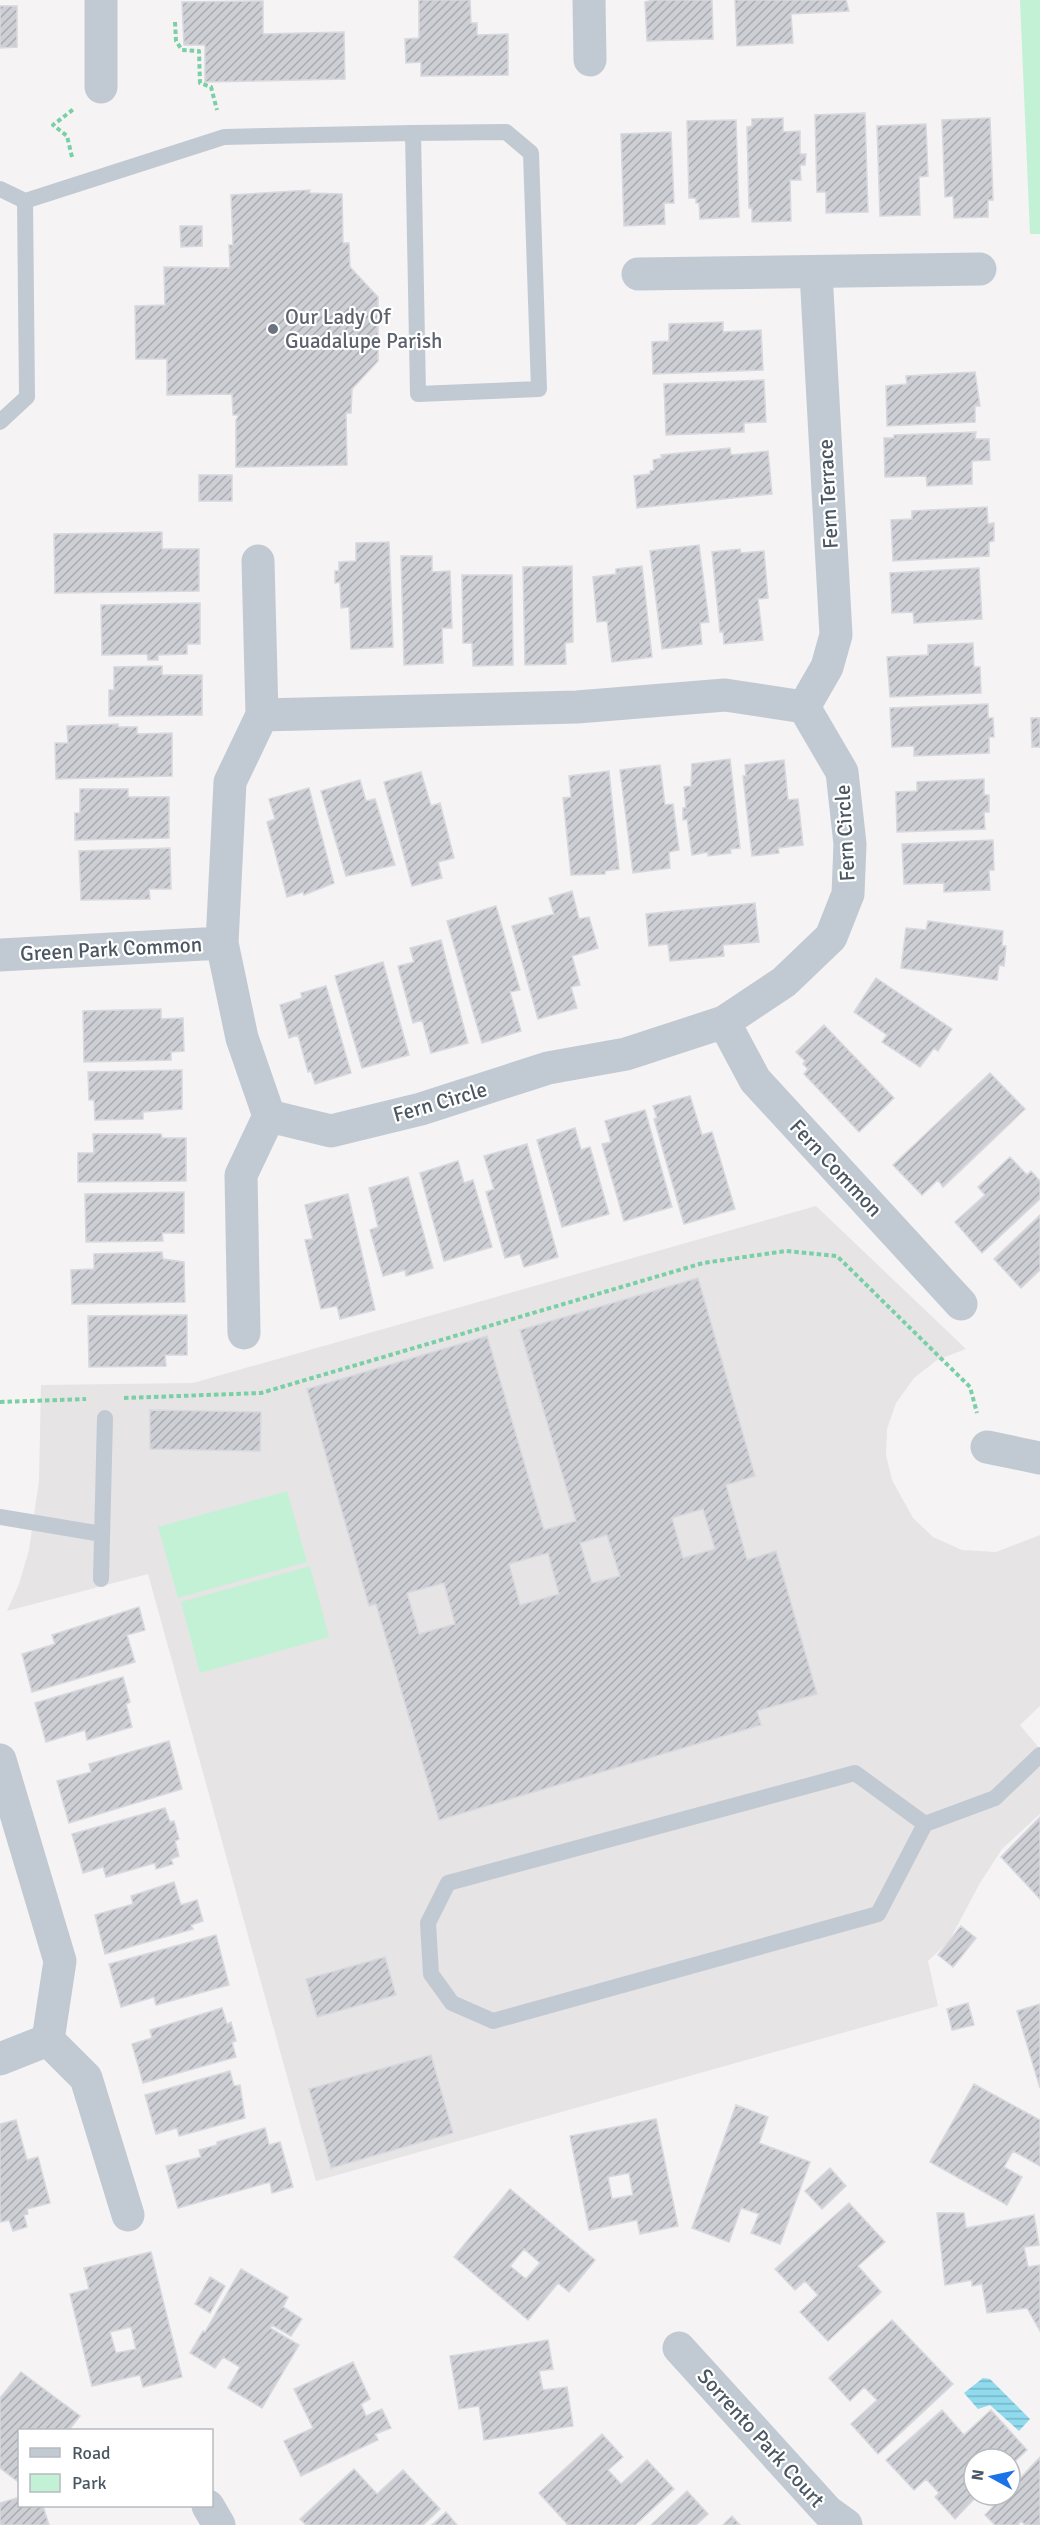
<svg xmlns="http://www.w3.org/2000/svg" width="1040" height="2525" viewBox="0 0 1040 2525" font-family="Signika,sans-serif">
	<defs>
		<pattern id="water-rules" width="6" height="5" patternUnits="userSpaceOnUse" patternTransform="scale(1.5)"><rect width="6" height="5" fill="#90daee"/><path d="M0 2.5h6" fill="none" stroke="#78b4c4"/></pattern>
		<pattern id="building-hatch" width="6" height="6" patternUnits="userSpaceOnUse" patternTransform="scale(1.5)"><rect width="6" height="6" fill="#cdcfd5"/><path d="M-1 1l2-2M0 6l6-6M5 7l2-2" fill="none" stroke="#a8abb0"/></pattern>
	</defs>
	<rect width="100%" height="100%" fill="#f5f3f3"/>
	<!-- education -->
	<path fill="#e6e4e5" d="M816,1206L966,1349L937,1360L914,1378L896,1403L887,1429L886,1455L892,1480L913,1518L933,1537L962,1550L996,1552L1040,1535V1706L1020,1725L1040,1749V1814L1002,1849L980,1883L949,1941L928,1961L938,2006L316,2181L148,1574L7,1611L19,1584L29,1550L39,1481L41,1385L193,1383Z"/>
	<!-- green -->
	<path fill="#c3f1d5" d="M1020,0H1040V234H1030Z
		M287,1491L307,1562L178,1598L158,1527Z
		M310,1566L329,1637L200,1673L181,1602Z"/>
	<!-- water -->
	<path fill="url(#water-rules)" d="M983,2378L990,2379L1030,2419L1019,2431L990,2405L978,2409L964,2393Z"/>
	<!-- building -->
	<path fill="url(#building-hatch)" stroke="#d7d9de" stroke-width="1.5" fill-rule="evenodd" d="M419,0H470L471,23H477V35L508,34V75L421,76V62L406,63L405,39L419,38Z
		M653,0H712L713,39L647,41L645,2Z
		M735,0H846L849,11L791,14L793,43L737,46Z
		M263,1V34L344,32L345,79L205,82V45H184L182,2Z
		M0,6H17V47L0,48Z
		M865,113L868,212L826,213V192H817L815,115Z
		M783,118V132L800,131V154H806L805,165H800L801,180H790L791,221L752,222V208H749L747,127L752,126V119Z
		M990,118L993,200H988V217L954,218L953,196L945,197L942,120Z
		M736,120L739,217L700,219L699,203H696V198H689L687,121Z
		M926,124L928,176L919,177L920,215L880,216L877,126Z
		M671,132L674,203H664L665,224L624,226L621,134Z
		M310,190L309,193L342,194L343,243H349L350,267L378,297V361L352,389L351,413H346L347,465L236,467V420L239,415H233L232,394L167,395V359H136L135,306L165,305L164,267L230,268L229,245H233L231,195Z
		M180,226H202V246L181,247Z
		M723,322V332L761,330L763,370L653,374L652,342L669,341V324Z
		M975,372L980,406H975V422L887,426L886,386L907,384L906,376Z
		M764,380L766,422L744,423V432L666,435L664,384Z
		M976,432L975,439H989L990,460L972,461V484L927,486L926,476L885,477L884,438H894V435Z
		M730,448L731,455L768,451L772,494L637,508L634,476L650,474V471L654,470L653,460L662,458L661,455Z
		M199,475H232V501H199Z
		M987,507L988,524L994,523V541L989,542V556L893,561L891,520L912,519V511Z
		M162,532V549H199V591L55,593L54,534Z
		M389,542L393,647L351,649L349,607L341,608L340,582L335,583V571H339V562L356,561V543Z
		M699,545L709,622L700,623L702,644L662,649L650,551Z
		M740,549L741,553L764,551L768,598L758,599L763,640L724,644L723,632H720L712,552Z
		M401,556H432V572L450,571L452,628H442L443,663L404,665Z
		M572,566L573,642L565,643L566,664L525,665L523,567Z
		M642,566L652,657L612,662L607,621L597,622L593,577L616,574V569Z
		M979,568L982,619L914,623L913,612L892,613L890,573Z
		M462,575H512L513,665L473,666L472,643H463Z
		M200,603V644H187V654L158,655V660H148L147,654L102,655L101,605Z
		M973,643L974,667H980L981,693L890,697L887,657L928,655V645Z
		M162,666V675H202V715L109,716V690H114V667Z
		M988,704V718H993L994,737H989V753L914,756V746L892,747L890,708Z
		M1031,718H1040V747H1032Z
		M118,724V727H137V734L172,733V776L56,779L55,743H68L67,726Z
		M730,759L740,848L730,849L731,853L708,856V852L692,855L687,819L683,820V808H686L684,787L691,786L692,764Z
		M784,760L788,800L798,799L803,845L778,848L779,853L752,856L743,776H746L745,765Z
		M660,765L665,805L673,804L679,850L669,852L670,868L633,873L620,770Z
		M609,771L619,869L605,871V874L571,875L563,798L571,797L569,776Z
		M421,772L431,806L440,803L454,858L438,862L442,878L412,886L384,782Z
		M984,779V795H989V812H984L985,829L897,832L896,792L917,791V782Z
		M360,780L366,801L375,799L395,865L346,876L321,791Z
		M309,788L334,883L304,895L303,892L287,897L267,822L275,819L269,799Z
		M80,789H128V797H169V838L75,840V813H80Z
		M993,840L994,870H989L990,890L944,892V883L904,884L902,844Z
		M170,848L171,889H149L150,899L81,900L79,851Z
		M572,891L579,919L589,917L598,948L572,956L580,985L571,987L577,1008L538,1019L512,926L554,914L549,898Z
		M755,903L759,942L723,945L724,956L670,961L668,944L649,946L646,914Z
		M496,906L520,990L510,992L521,1031L482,1043L447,921Z
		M928,921L1003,931L1002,946H1006L1004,966L999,965L997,980L901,968L906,928L926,930Z
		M441,940L468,1043L431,1053L422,1020L413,1023L398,966L414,962L410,948Z
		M383,962L409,1055L362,1068L335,976Z
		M876,978L952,1029L938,1051L934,1048L920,1067L882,1042L887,1035L854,1012Z
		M326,986L351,1073L315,1084L311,1071L308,1072L298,1035L289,1038L280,1005L302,998L301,993Z
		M161,1009V1019L183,1018L184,1051L171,1052V1060L84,1062L83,1011Z
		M824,1025L894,1098L859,1132L804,1074L808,1069L803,1064L805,1061L796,1052Z
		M182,1070V1109L143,1112V1119L95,1120L94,1100H89L88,1072Z
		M990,1073L1025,1109L943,1187L938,1180L922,1195L893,1165Z
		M690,1096L702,1135L712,1132L735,1209L684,1224L654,1119L657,1118L653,1106Z
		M645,1110L672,1207L624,1221L602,1144L611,1142L605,1121Z
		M575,1128L581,1150L590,1147L609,1214L562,1227L537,1140Z
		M93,1134H161L162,1138H186V1181L78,1182V1153H94Z
		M527,1144L558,1257L524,1267L520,1254L505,1258L486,1192L494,1189L484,1156Z
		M1010,1157L1027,1175L1031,1171L1040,1181V1199L982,1253L955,1222L985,1195L978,1187Z
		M458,1161L464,1183L473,1180L492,1247L444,1261L420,1173Z
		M408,1177L433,1268L406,1276L405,1270L383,1276L370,1230L378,1227L369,1188Z
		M184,1192V1233H162L163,1241L86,1242L85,1194Z
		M348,1194L375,1310L340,1319L337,1306L321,1309L305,1240L313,1239L305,1205Z
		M1040,1215V1270L1021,1288L994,1259Z
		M162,1252L163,1259L184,1262L185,1302L72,1304L71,1270L94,1269V1254Z
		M698,1278L755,1476L726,1485L747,1560L776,1551L817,1694L757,1711L761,1725L439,1820L376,1604L369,1606L307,1389L487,1336L544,1530L576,1521L520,1330ZM703,1509L715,1549L683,1558L672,1518ZM607,1535L620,1576L592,1583L580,1543ZM548,1553L559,1594L520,1605L509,1564ZM444,1583L455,1624L419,1634L407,1593Z
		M187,1315V1355H165L166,1366L89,1367L88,1316Z
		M150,1410L261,1412L260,1451L150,1449Z
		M139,1607L145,1630L127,1635L135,1662L32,1692L22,1654L55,1644L52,1635Z
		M123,1677L130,1702L126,1704L132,1727L87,1740L85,1730L46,1742L35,1703Z
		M169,1741L182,1789L69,1823L57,1781L91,1772L89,1764Z
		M165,1808L170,1822L174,1821L179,1839L175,1841L179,1856L171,1859L173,1864L156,1869L155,1863L106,1877L103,1867L83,1873L72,1834Z
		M1040,1817V1899L1001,1857Z
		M174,1882L181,1905L197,1900L203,1921L191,1925L193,1929L105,1954L95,1915L133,1904L131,1896Z
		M961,1926L976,1938L953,1967L938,1955Z
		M216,1935L229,1985L156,2005L154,1997L121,2007L109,1964Z
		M385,1957L396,1995L317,2017L306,1979Z
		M968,2003L974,2025L952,2030L947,2009Z
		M1040,2004V2088L1017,2011Z
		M222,2008L227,2024L231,2022L236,2041L232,2042L236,2057L143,2083L132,2044L152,2038L150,2030Z
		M431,2055L453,2133L331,2168L309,2089Z
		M230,2071L234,2086L240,2085L245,2118L179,2136L177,2128L156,2134L145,2095Z
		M974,2084L1040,2120V2166L1013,2151L1004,2167L1022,2177L1007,2205L930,2162Z
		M736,2105L768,2117L759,2143L810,2162L780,2244L751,2233L759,2214L741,2208L729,2242L692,2228Z
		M656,2119L678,2226L640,2234L637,2220L589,2230L570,2136ZM629,2173L633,2195L612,2199L608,2177Z
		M16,2120L27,2160L38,2157L50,2203L27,2209L28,2214L24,2215L27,2227L13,2231L9,2220L1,2222L0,2218V2124Z
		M265,2128L269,2145L280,2142L293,2187L272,2193L270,2182L178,2208L166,2166L201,2157L199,2150L217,2145V2142Z
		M830,2168L846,2186L822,2209L805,2191Z
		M510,2189L595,2260L569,2292L558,2283L528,2320L454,2257ZM524,2249L540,2263L526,2279L510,2266Z
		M849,2203L885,2242L858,2266L881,2292L828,2341L800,2312L818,2295L805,2281L795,2290L775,2269Z
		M937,2213H964L966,2228L1034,2215L1039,2245L1024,2247L1028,2267L1040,2265V2331L1027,2308L987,2313L982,2284L972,2286V2280L945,2285Z
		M151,2252L182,2377L143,2387L140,2375L92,2386L70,2294L89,2289L84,2268ZM131,2327L136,2349L116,2353L110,2332Z
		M241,2269L288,2297L283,2307L302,2319L291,2336L272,2325L270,2328L299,2345L262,2408L228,2388L240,2367L223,2357L215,2368L190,2353L203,2331L205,2332Z
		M210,2277L225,2286L210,2313L195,2304Z
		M892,2320L953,2384L878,2454L851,2424L877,2400L864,2387L850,2401L829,2378Z
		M548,2340L553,2369L539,2371L543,2390L567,2387L573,2426L484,2440L479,2406L459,2409L450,2356Z
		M353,2362L370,2399L361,2404L366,2416L382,2409L391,2428L375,2434L378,2440L301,2476L284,2441L313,2428L294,2389Z
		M21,2372L80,2416L69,2430H20V2477L17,2481L0,2468V2398Z
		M942,2410L964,2435L991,2410L1027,2450L1010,2466V2459H974V2495H978L955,2519L935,2497L939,2493L926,2479L914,2490L886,2460Z
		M602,2434L623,2457L608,2470L621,2484L647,2460L674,2489L635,2525H568L539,2493Z
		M1040,2457V2525H1025L1021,2521L1018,2525H995L985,2515L1004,2495H1010V2489Z
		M354,2469L377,2494L403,2470L440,2509L423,2525H306L300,2519Z
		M687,2491L708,2514L696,2525H651Z
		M20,2497V2506H43L49,2525H0V2503Z
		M446,2512L457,2525H432Z
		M732,2516L740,2525H723Z"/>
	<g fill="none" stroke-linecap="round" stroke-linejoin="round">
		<!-- path -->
		<path stroke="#7ad0a6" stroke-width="4" stroke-dasharray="4.5 3" stroke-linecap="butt" d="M175,22L176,41L182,50L199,51L200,83L211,87L217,110
			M72,157L67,136L53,125L75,108
			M124,1398L261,1393L703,1263L786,1251L837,1256L970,1387L977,1413
			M0,1402L86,1399"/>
		<!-- lane -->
		<path stroke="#c1cad2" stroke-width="16" d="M0,189L25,201L224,137L413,133L418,394L539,389L531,153L506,132L413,133
			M0,422L27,397L25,201
			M0,1517L102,1534
			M101,1579L105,1418
			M925,1824L855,1773L448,1883L428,1923L431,1974L452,2003L493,2021L878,1914L925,1824L995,1798L1040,1755"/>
		<!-- street -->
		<path stroke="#c1cad2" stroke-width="33" d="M101,0V87
			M589,0L590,60
			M638,274L980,269
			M804,707L827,667L836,635L816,273
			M262,715L577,707L725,695L804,707L842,772L850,844L848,894L831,937L784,982L724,1022L626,1054L548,1068L421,1109L331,1131L269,1116
			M0,955L222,943
			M724,1022L755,1080L961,1304
			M244,1333L241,1175L269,1116L242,1038L222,943L230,782L262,715L258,561
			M987,1447L1040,1458
			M0,1760L60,1961L48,2040L86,2078L128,2215
			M0,2059L48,2040
			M679,2348L828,2512L846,2525
			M208,2506L219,2525"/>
	</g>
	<!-- markers -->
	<circle fill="#6b7280" stroke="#fff" stroke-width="2" cx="273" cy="329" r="6"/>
	<g text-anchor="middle" stroke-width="4.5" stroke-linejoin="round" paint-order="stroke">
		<!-- worship labels -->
		<g font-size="21" fill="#5b616d" stroke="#fff" text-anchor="start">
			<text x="285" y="324">Our Lady Of<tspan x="285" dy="24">Guadalupe Parish</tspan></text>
		</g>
		<!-- street labels -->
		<g font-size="21" fill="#4a5661" stroke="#fff">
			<text transform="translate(828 494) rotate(-93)" y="7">Fern Terrace</text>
			<text transform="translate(845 833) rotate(-93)" y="7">Fern Circle</text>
			<text transform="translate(111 949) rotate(-3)" y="7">Green Park Common</text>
			<text transform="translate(440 1102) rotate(-16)" y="7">Fern Circle</text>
			<text transform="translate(836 1168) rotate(47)" y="7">Fern Common</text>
			<text transform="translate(761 2438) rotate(48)" y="7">Sorrento Park Court</text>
		</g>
	</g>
	<!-- legend -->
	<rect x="18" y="2429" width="195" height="78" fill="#ffffff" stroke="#b7bbc0" stroke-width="1.5"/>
	<rect x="30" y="2448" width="30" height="9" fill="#c1cad2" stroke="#b7bbc0" stroke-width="1.5"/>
	<text x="72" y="2459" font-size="18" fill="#4a5661">Road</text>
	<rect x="30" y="2474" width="30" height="18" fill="#c3f1d5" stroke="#b7bbc0" stroke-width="1.5"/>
	<text x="72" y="2489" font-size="18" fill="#4a5661">Park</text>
	<!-- north arrow -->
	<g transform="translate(992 2477) rotate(278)"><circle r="28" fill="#ffffff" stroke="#b7bbc0" stroke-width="1.5"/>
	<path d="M0-4.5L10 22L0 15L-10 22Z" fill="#1a73e8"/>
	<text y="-9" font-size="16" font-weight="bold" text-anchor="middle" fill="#4a5661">N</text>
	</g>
</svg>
